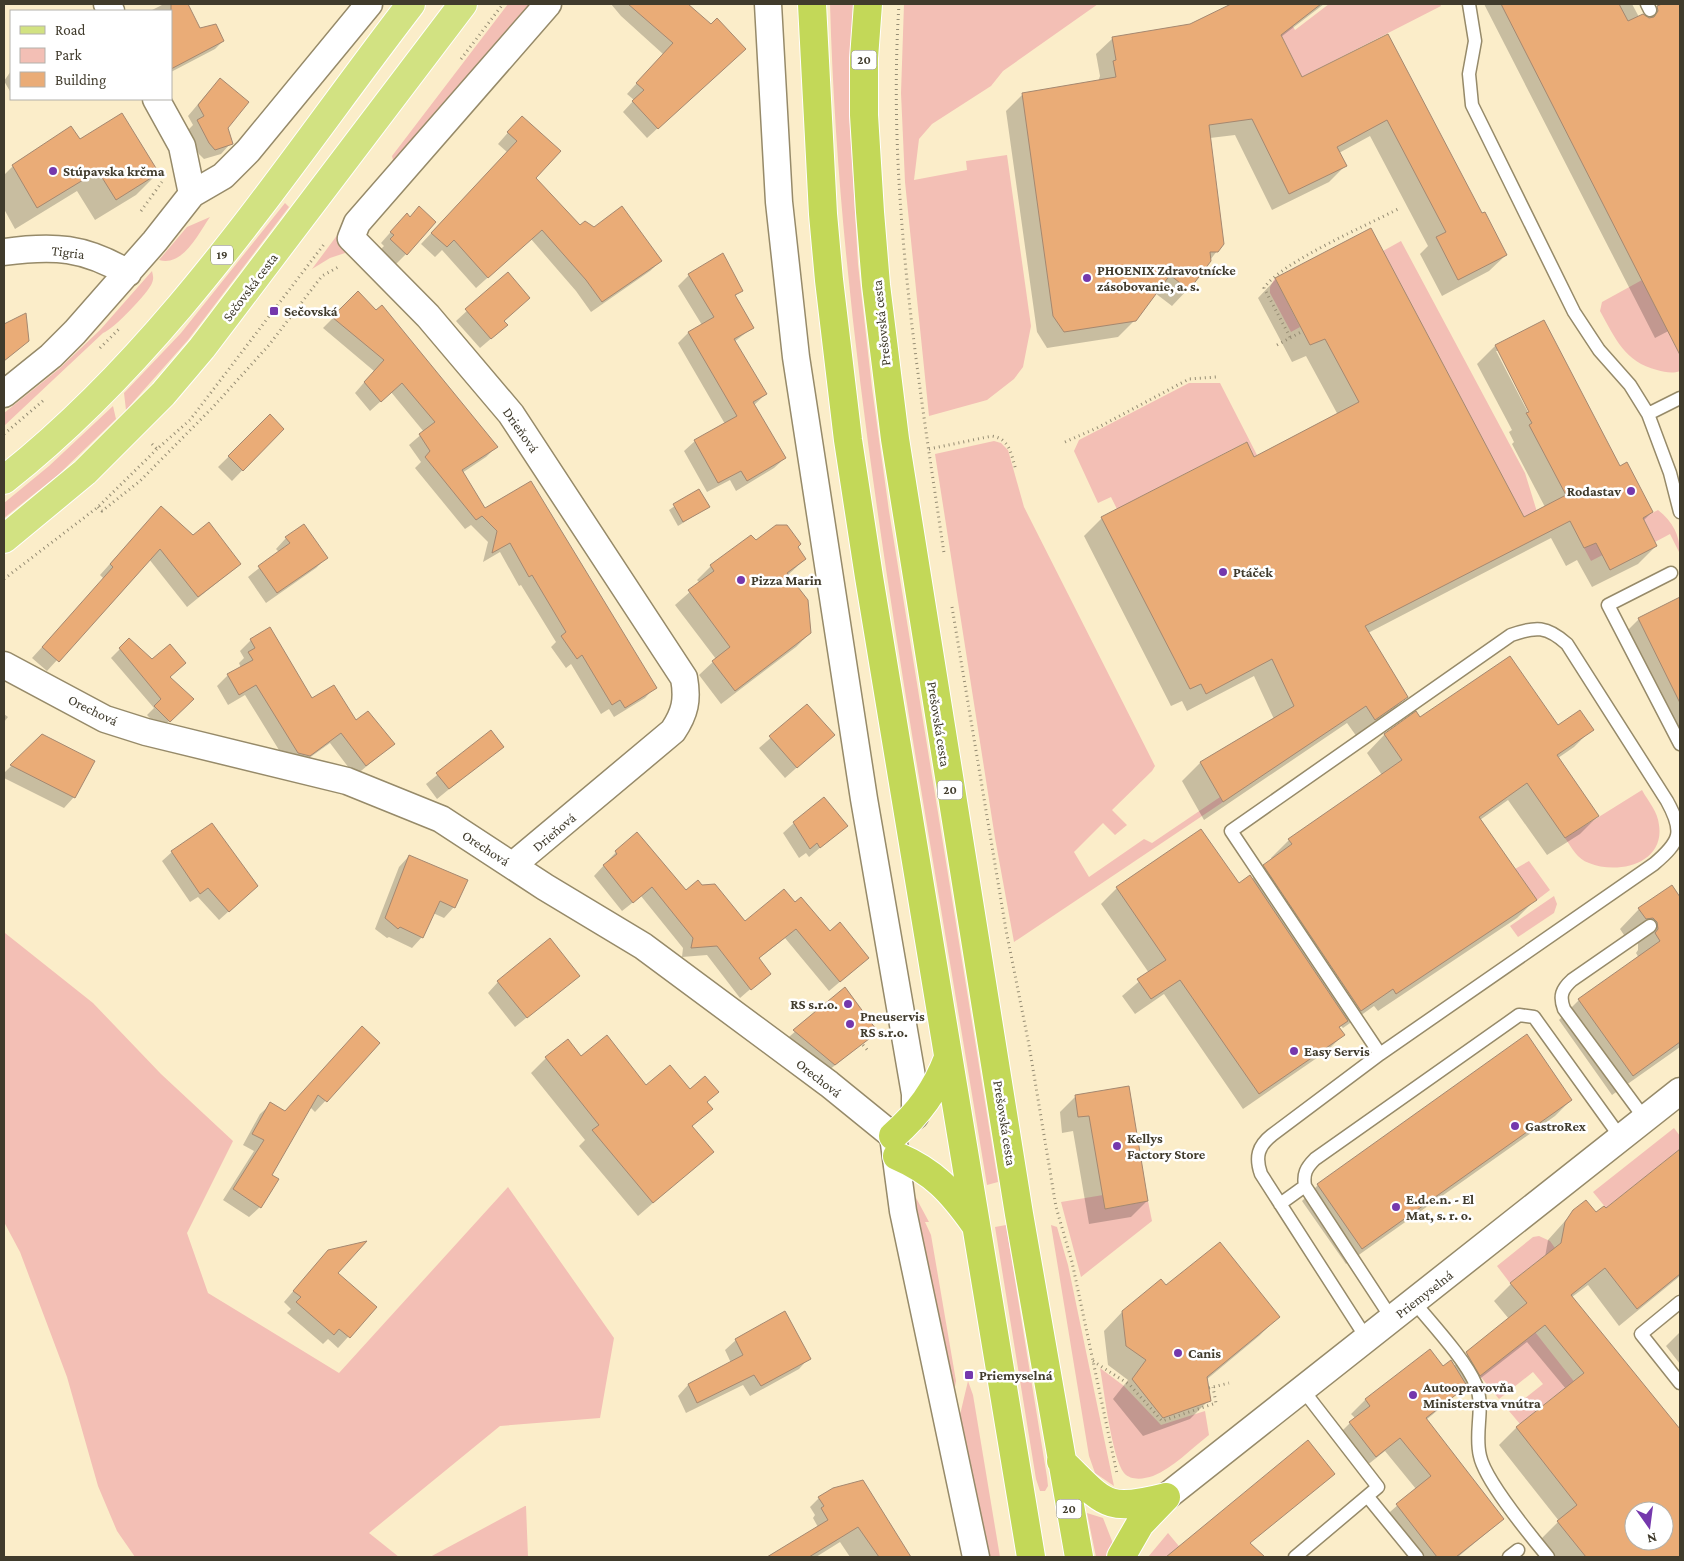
<svg xmlns="http://www.w3.org/2000/svg" width="1684" height="1561" viewBox="0 0 1684 1561" font-family="'Crimson Pro',serif">
	<rect width="100%" height="100%" fill="#fbedc9"/>
	<!-- green -->
	<path fill="#f3bfb5" d="M508,4H538L348,252L330,258L312,269L393,160L392,156Z
		M830,4H853L849,108L858,264L872,388L889,511L998,1182L987,1185C963,1039 938,893 914,747C874,501 837,254 830,4Z
		M904,4H1098L1003,71L991,86L932,124L919,139L914,180L967,170L966,161L1007,155L1031,326L1023,367L1014,379L987,400L929,416L905,182L901,93Z
		M1265,4H1280L1295,30L1329,4H1440L1441,6L1302,77Z
		M285,203L289,207L188,340L126,410L124,393L181,333Z
		M210,217C198,234 183,267 159,260L187,227Z
		M1401,241L1525,473L1542,528L1535,538L1383,251Z
		M152,271C153,276 154,278 152,283C149,292 113,330 103,333L4,426V413L59,369L100,330Z
		M1275,278L1300,327L1291,332L1270,293V287Z
		M1642,280L1669,332L1680,326V343L1677,345L1680,352V371C1672,374 1665,372 1657,370C1625,362 1615,338 1600,311L1602,302Z
		M1189,383H1220L1257,455L1254,457L1246,442L1117,509L1111,497L1098,503L1074,451L1079,440Z
		M113,406L116,419L58,475L4,518V503L49,466Z
		M994,441L1001,443L1008,450L1024,507L1155,766L1152,771L1112,810L1127,825L1115,835L1103,823L1074,852L1089,877L1144,839L1152,843L1220,797L1223,802L1014,942L995,838L935,454Z
		M1658,510C1673,522 1680,535 1680,554L1670,534L1655,542L1649,531L1591,561L1584,548Z
		M1642,790C1648,801 1658,812 1659,825C1665,864 1617,875 1589,863C1577,859 1572,848 1565,838Z
		M1529,861L1550,890L1537,900L1515,869Z
		M1554,896L1557,904L1554,913L1518,937L1510,926Z
		M5,933L93,1003L161,1074L233,1141L187,1233L208,1293L339,1373L508,1187L614,1338L600,1418L500,1426L369,1533L399,1557H135L117,1531L98,1486L67,1377L20,1252L4,1222Z
		M1674,1128L1680,1136V1149L1606,1208L1593,1192Z
		M914,1194L929,1222H925L931,1235L956,1381L953,1397L911,1195Z
		M1103,1195L1105,1209L1148,1201L1152,1221L1081,1277L1061,1202Z
		M1006,1225L1047,1477L1048,1486L1045,1491H1040L1036,1479L995,1227Z
		M1051,1225L1057,1227L1068,1265L1114,1486L1095,1473L1089,1456Z
		M1539,1236L1550,1241L1555,1248L1510,1283L1497,1266L1533,1237Z
		M1535,1332L1680,1516V1549L1664,1529V1511L1556,1395L1520,1424L1509,1411L1543,1384L1533,1372L1499,1399L1480,1376Z
		M1100,1368L1124,1386L1161,1425L1205,1411L1209,1435C1192,1448 1173,1468 1153,1476C1144,1479 1131,1481 1124,1473C1112,1459 1104,1390 1100,1368Z
		M968,1381L973,1395L1000,1557H984L959,1419Z
		M526,1506L528,1557H430L525,1506Z
		M1087,1513L1103,1518L1114,1546L1110,1557H1096Z
		M1168,1533L1188,1557H1148Z"/>
	<!-- shadow -->
	<path fill="#0003" fill-rule="evenodd" d="M164,4H186L200,29L223,41L215,49L171,72V11H150Z
		M611,4H686L741,52L647,138L623,112L634,100L627,94L663,54L621,16Z
		M1234,4H1324L1281,37L1302,79L1388,35L1481,214L1506,255L1489,271L1442,296L1420,254L1428,246L1370,136L1339,153L1346,165L1329,182L1272,210L1235,135L1210,138L1217,251L1188,289L1172,306L1155,293L1135,320L1118,337L1047,348L1037,332L1006,111L1023,94L1098,82L1100,76L1096,54L1113,38L1190,25Z
		M1484,4H1632L1639,17L1647,18L1665,4H1680V325L1655,338Z
		M11,71V93L4,81Z
		M210,90L231,143L221,154L204,159L199,154L187,131L193,125L188,116Z
		M512,128L534,178L580,227L594,229L661,261L650,271L591,312L576,291L531,239L476,288L442,250L435,257L421,244L507,152L498,144Z
		M80,140L158,173L136,195L95,220L77,191L15,229L4,209V175L13,166Z
		M396,226L406,254L396,264L380,250L384,246L381,243Z
		M722,255L741,290L734,297L752,328L734,342L766,394L754,405L785,458L774,468L736,491L730,480L707,492L684,451L695,441L725,424L678,343L688,333L702,325L678,286L689,275Z
		M507,274L503,321L507,325L480,348L456,321Z
		M1276,279L1523,519L1545,507L1512,444L1514,442L1509,432L1512,430L1477,364L1495,346L1543,322L1619,468L1652,512L1643,521L1656,546L1638,564L1592,587L1577,560L1566,566L1551,538L1368,633L1406,697L1388,715L1357,737L1347,723L1204,820L1182,781L1200,763L1274,719L1254,676L1187,711L1182,701L1171,706L1084,536L1102,518L1254,458L1338,415L1306,356L1292,362L1258,298ZM1496,351H1499L1533,417L1531,418Z
		M358,293L496,447L486,457L462,473L485,510L655,687L645,698L614,717L609,709L601,714L571,664L566,668L551,647L556,642L521,585L519,586L500,552L483,562L488,542L471,525L465,529L415,468L421,462L409,445L424,432L391,392L370,411L355,393L374,371L323,328Z
		M270,416L282,429L232,481L218,467Z
		M698,490L708,507L678,526L669,510Z
		M150,519L193,537L240,564L187,607L149,559L47,671L32,658L104,579L100,575Z
		M286,538L326,558L316,568L266,603L248,577L279,552L276,549Z
		M755,542L796,548L805,559L788,575L810,633L796,647L721,704L699,675L716,659L675,605L700,583L697,580L711,566Z
		M1680,599V751L1623,635L1639,619Z
		M129,640L169,677L184,708L160,729L147,715L154,708L111,658Z
		M251,640L311,700L393,744L355,776L330,743L298,766L287,763L245,695L228,705L217,686L228,675L241,668L239,663L244,658L240,651Z
		M807,706L822,745L785,778L759,748Z
		M4,714L8,717L4,722Z
		M1419,719L1592,729L1574,747L1558,758L1598,816L1580,834L1547,855L1508,800L1480,820L1535,900L1517,918L1378,1011L1374,1006L1343,1028L1341,1026L1339,1028L1343,1035L1327,1051L1243,1109L1164,994L1135,1014L1122,996L1149,973L1101,904L1117,888L1239,885L1252,879L1272,860L1271,858L1289,840L1382,775L1367,753L1385,734Z
		M491,732L502,746L437,799L426,784Z
		M42,736L74,797L64,808L4,778V773Z
		M794,823L846,826L809,857L806,853L799,858L783,833Z
		M212,824L247,895L219,920L198,897L190,902L162,861L172,852Z
		M616,852L744,922L795,903L829,933L868,958L829,991L785,938L758,959L769,973L740,998L707,955L682,957L683,948L641,896L622,911L594,876Z
		M409,856L454,907L444,918L433,913L422,937L412,948L389,937L387,938L375,929L399,867Z
		M1672,887L1680,899V1047L1612,1095L1559,1020L1579,1000L1639,958L1636,953L1638,950V942L1626,938L1620,929L1639,909Z
		M578,976L515,1027L488,993L498,982Z
		M845,989L876,1032L823,1075L783,1042Z
		M379,1043L315,1112L310,1107L270,1175L260,1207L249,1217L223,1200L254,1151L243,1145L260,1114L271,1104L285,1112Z
		M546,1058H580L646,1087L717,1092L706,1103L711,1109L691,1127L712,1152L638,1216L579,1146L585,1140L531,1073Z
		M1076,1096L1147,1201L1131,1217L1089,1224L1073,1131L1062,1133L1060,1112Z
		M1571,1100L1555,1116L1346,1264L1302,1201L1318,1185Z
		M1680,1151V1212L1675,1215L1680,1221V1276L1619,1326L1588,1285L1572,1297L1680,1431V1557H1555L1541,1539L1559,1521L1499,1445L1516,1428L1566,1389L1527,1342L1463,1392L1462,1390L1426,1420L1503,1519L1458,1557H1412L1382,1519L1416,1489L1385,1451L1361,1470L1336,1437L1355,1418L1351,1414L1365,1400L1429,1351L1443,1368L1454,1366L1509,1319L1494,1301L1511,1284L1545,1257L1548,1240L1574,1211L1596,1214L1605,1210ZM1634,1511H1664V1541H1634Z
		M318,1262L337,1273L375,1307L338,1348L328,1339L323,1344L287,1313L291,1309L284,1302Z
		M1166,1287L1278,1317L1259,1336L1206,1380L1209,1400L1190,1419L1143,1436L1113,1399L1128,1380L1108,1365L1104,1331L1123,1311Z
		M1680,1332V1364L1666,1346Z
		M736,1340L809,1358L799,1369L750,1396L743,1385L686,1413L678,1396L688,1385L731,1363L725,1350Z
		M863,1482L909,1557H850L840,1542L816,1557H774L782,1549L818,1527L813,1518L815,1515L810,1507L819,1498Z
		M1248,1543L1260,1557H1177L1174,1553Z"/>
	<!-- building -->
	<path fill="#eaac77" stroke="#a58870" fill-rule="evenodd" d="M171,4H188L200,28L216,24L224,41L171,69Z
		M628,4H688L711,24L717,18L746,49L658,129L632,101L644,90L636,83L673,43Z
		M1231,4H1321L1281,35L1302,77L1388,34L1482,213L1485,212L1507,255L1458,280L1436,237L1446,232L1387,120L1337,147L1347,166L1289,194L1252,119L1209,125L1224,244L1218,252H1210L1211,261L1189,290L1170,275L1136,321L1064,332L1053,316L1022,93L1116,77L1113,61L1116,60L1112,37L1190,24Z
		M1501,4H1619L1628,21L1643,14L1649,18L1654,17L1658,11L1657,6L1662,4H1680V355Z
		M220,78L249,102L228,128L233,144L215,150L209,143L197,120L204,116L198,105Z
		M122,113L159,173L116,200L98,171L37,208L12,165L71,126L80,139Z
		M522,116L561,151L536,178L580,225L585,221L594,227L622,206L662,261L602,302L586,280L542,230L488,278L454,240L447,247L431,233L517,141L507,132Z
		M419,206L436,222L407,255L390,239L394,235L390,232L407,213L410,217Z
		M1371,228L1524,517L1566,495L1529,425L1532,423L1526,413L1529,412L1495,345L1544,320L1620,466L1627,462L1653,512L1643,518L1657,546L1610,570L1596,543L1584,548L1570,521L1365,626L1408,697L1375,720L1366,706L1223,802L1200,762L1294,706L1272,659L1206,694L1201,684L1190,689L1101,517L1247,442L1254,457L1359,402L1325,339L1310,345L1275,278Z
		M723,253L743,291L735,295L754,328L734,339L767,394L753,402L786,458L747,481L741,471L718,483L694,440L737,416L688,332L714,317L688,274Z
		M508,272L530,298L504,321L508,325L491,339L465,309Z
		M358,291L376,310L382,305L498,447L462,470L485,508L531,481L657,688L625,708L620,700L612,705L582,655L577,659L561,636L566,632L532,575L529,577L510,543L492,553L497,531L482,516L476,520L425,457L430,451L419,434L435,422L402,383L381,402L364,382L384,360L332,317Z
		M26,313L29,341L4,361V324Z
		M270,414L284,429L243,471L228,456Z
		M699,489L710,507L683,522L673,504Z
		M161,506L193,535L209,522L241,564L198,597L160,549L59,662L42,647L113,567L110,564Z
		M304,524L328,558L277,593L258,566L290,543L285,537Z
		M776,525H787L801,544L798,547L806,559L787,573L808,600L811,633L735,691L712,661L730,647L688,590L714,571L710,565L751,535L756,540Z
		M1680,597V703L1638,618Z
		M270,627L312,698L334,685L356,720L368,711L395,744L366,766L341,733L310,756L298,753L256,685L239,695L227,674L253,660L248,652L255,648L250,639Z
		M129,638L152,659L170,644L186,663L170,677L194,699L170,722L154,706L161,699L119,648Z
		M1510,656L1558,725L1580,710L1594,730L1557,755L1599,816L1565,838L1527,783L1479,817L1537,900L1396,994L1393,989L1361,1011L1263,865L1292,844L1288,839L1402,760L1384,734L1416,711L1420,717Z
		M807,704L835,735L797,768L769,736Z
		M491,730L504,747L449,789L436,773Z
		M42,734L95,761L75,798L10,765Z
		M824,797L848,826L820,848L817,843L810,849L793,822Z
		M212,823L258,886L229,912L208,888L200,894L171,851Z
		M1201,829L1239,883L1250,875L1348,1021L1339,1027L1345,1035L1259,1094L1180,980L1151,999L1137,979L1166,960L1116,887Z
		M637,832L686,890L698,880L702,885L715,884L745,921L784,889L795,902L801,897L830,931L840,922L869,958L840,982L796,929L759,958L771,974L751,990L717,946L691,948L693,938L652,887L633,903L603,865L617,854L615,851Z
		M409,855L468,880L455,908L440,901L423,938L400,927L398,929L385,918Z
		M1672,885L1680,897V1042L1633,1076L1578,999L1660,941L1655,933L1658,929L1657,922L1653,918L1646,919L1638,908Z
		M550,938L580,976L527,1018L497,981Z
		M845,987L878,1032L835,1065L793,1030Z
		M362,1026L380,1043L327,1102L318,1095L272,1175L279,1179L261,1208L233,1189L264,1140L252,1134L270,1102L285,1111Z
		M1527,1034L1572,1100L1362,1249L1317,1184Z
		M607,1035L646,1085L670,1065L690,1089L705,1076L719,1092L707,1102L713,1109L692,1126L714,1152L653,1203L592,1130L599,1125L545,1057L568,1039L581,1056Z
		M1129,1086L1148,1201L1105,1209L1089,1116L1078,1117L1075,1095Z
		M1680,1149V1274L1637,1309L1605,1268L1571,1295L1680,1429V1557H1586L1557,1521L1577,1505L1516,1427L1584,1373L1545,1325L1480,1376L1466,1352L1527,1303L1510,1283L1561,1243L1565,1222L1573,1210L1586,1200L1596,1212L1604,1206L1606,1208ZM1634,1511H1664V1541H1634Z
		M367,1241L338,1273L377,1307L350,1338L339,1329L334,1335L296,1302L301,1297L293,1291L328,1250Z
		M1220,1242L1280,1317L1207,1377L1211,1401L1163,1418L1132,1379L1146,1360L1126,1346L1122,1311L1161,1279L1166,1285Z
		M785,1311L811,1359L761,1386L754,1375L697,1403L688,1384L743,1355L735,1339Z
		M1430,1349L1443,1366L1451,1360L1467,1386L1426,1418L1504,1519L1456,1557H1437L1396,1504L1431,1476L1400,1438L1376,1457L1349,1422L1370,1406L1365,1399Z
		M1308,1440L1335,1474L1250,1543L1265,1557H1166Z
		M863,1480L911,1557H879L858,1527L809,1557H767L828,1520L821,1508L824,1506L818,1497L833,1488Z"/>
	<g fill="none" stroke-linecap="round" stroke-linejoin="round">
		<!-- service casing -->
		<g stroke="#968a69" stroke-width="15">
			<path id="service" d="M1469,4L1475,41L1469,74L1472,105L1574,312L1599,350L1630,385L1648,414
				M1647,4L1650,10
				M1680,398L1648,414L1670,473L1680,512
				M1671,573L1608,605L1680,744
				M1645,1119L1564,1009C1559,996 1562,989 1572,980L1650,926
				M1280,1204L1305,1186
				M1414,1302C1432,1324 1465,1359 1476,1385C1485,1407 1474,1433 1480,1456C1485,1481 1531,1536 1548,1557
				M1680,1302L1641,1334L1680,1383
				M1392,1319L1305,1186C1303,1174 1306,1168 1315,1159L1519,1015L1534,1017L1621,1138
				M1367,1339L1261,1174C1255,1157 1258,1146 1272,1135L1380,1054L1654,864C1681,841 1684,832 1667,801L1567,644C1547,626 1536,626 1511,635L1231,831L1380,1054
				M1368,1497L1417,1557
				M1295,1557L1378,1487L1303,1390
				M1509,1557L1518,1550"/>
		</g>
		<!-- minor casing -->
		<g stroke="#968a69" stroke-width="29">
			<path id="minor" d="M107,4L111,11
				M768,4L779,202L796,357L864,799L915,1094V1116
				M156,99L182,146L192,194
				M4,252C54,245 84,247 128,273
				M4,394L51,356L75,332L155,241L192,194L223,176L248,151L369,4
				M4,665L105,719L146,732L347,781L441,819L545,887L643,946L829,1084L893,1136L903,1211L976,1557
				M513,865L673,731C685,713 688,700 684,678L511,414L428,316L351,238L357,223L548,4
				M1166,1497L1680,1091"/>
		</g>
		<!-- primary casing -->
		<g stroke="#fff" stroke-width="30">
			<path id="primary" d="M4,480C170,349 284,169 411,4
				M4,539L85,472L163,394L202,348L463,4"/>
		</g>
		<!-- trunk casing -->
		<g stroke="#fff" stroke-width="30">
			<path id="trunk" d="M812,4L823,214L829,280L848,440L869,577L1031,1557
				M868,4L864,58V115L870,212L876,285L895,439L1019,1214L1079,1557
				M893,1136C919,1113 936,1090 948,1058
				M897,1156C934,1172 951,1191 974,1223
				M1061,1461C1105,1503 1104,1513 1166,1497
				M1121,1557L1140,1524L1166,1497"/>
		</g>
		<!-- path -->
		<path stroke="#958c73" stroke-width="3" stroke-dasharray="1 4" stroke-linecap="butt" d="M899,4C887,187 917,372 944,553
			M461,59L503,4
			M141,211L162,182
			M1290,337L1264,288C1281,262 1368,225 1400,208
			M1277,345L1303,331
			M100,348L120,328
			M4,434L44,400
			M1065,442L1097,428L1189,379L1216,377
			M152,444L157,449L190,420L325,243
			M929,449L992,436C1010,439 1011,454 1016,470
			M98,507L102,511L140,481L214,406L269,345L322,276L340,266
			M4,579L98,507L157,449
			M952,607L1006,930L1029,1045L1056,1207L1072,1262L1117,1474
			M863,1045L869,1052
			M1093,1361L1130,1385L1162,1421L1216,1403L1213,1387
			M1209,1388L1229,1383"/>
		<!-- service -->
		<use href="#service" stroke="#fff" stroke-width="12"/>
		<!-- minor -->
		<use href="#minor" stroke="#fff" stroke-width="26"/>
		<!-- primary -->
		<use href="#primary" stroke="#d2e282" stroke-width="28"/>
		<!-- trunk -->
		<use href="#trunk" stroke="#c3d858" stroke-width="28"/>
	</g>
	<!-- markers -->
	<g fill="#7538ad" stroke="#fff" stroke-width="2">
		<circle cx="53" cy="171" r="5"/>
		<circle cx="1087" cy="278" r="5"/>
		<rect x="269" y="306" width="10" height="10" rx="2.5"/>
		<circle cx="1631" cy="491" r="5"/>
		<circle cx="1223" cy="572" r="5"/>
		<circle cx="741" cy="580" r="5"/>
		<circle cx="848" cy="1004" r="5"/>
		<circle cx="850" cy="1024" r="5"/>
		<circle cx="1294" cy="1051" r="5"/>
		<circle cx="1515" cy="1126" r="5"/>
		<circle cx="1117" cy="1146" r="5"/>
		<circle cx="1396" cy="1207" r="5"/>
		<circle cx="1178" cy="1353" r="5"/>
		<rect x="964" y="1370" width="10" height="10" rx="2.5"/>
		<circle cx="1413" cy="1395" r="5"/>
	</g>
	<g text-anchor="middle" stroke-width="5" stroke-linejoin="round" paint-order="stroke">
		<!-- shield labels -->
		<g fill="#fff" stroke="#79766b" stroke-width="1">
			<rect x="851.5" y="50.5" width="25" height="19" rx="4"/>
			<rect x="211" y="245.5" width="22" height="19" rx="4"/>
			<rect x="937.5" y="780.5" width="25" height="19" rx="4"/>
			<rect x="1056.5" y="1499.5" width="25" height="19" rx="4"/>
		</g>
		<g font-size="12" font-weight="bold" fill="#403b2c">
			<text x="864" y="64">20</text>
			<text x="222" y="259">19</text>
			<text x="950" y="794">20</text>
			<text x="1069" y="1513">20</text>
		</g>
		<!-- poi labels -->
		<g font-size="14" font-weight="bold" fill="#403b2c" stroke="#fff" text-anchor="start">
			<text x="63" y="176">Stúpavska krčma</text>
			<text x="1097" y="275">PHOENIX Zdravotnícke<tspan x="1097" dy="16">zásobovanie, a. s.</tspan></text>
			<text x="284" y="316">Sečovská</text>
			<text x="1621" y="496" text-anchor="end">Rodastav</text>
			<text x="1233" y="577">Ptáček</text>
			<text x="751" y="585">Pizza Marin</text>
			<text x="838" y="1009" text-anchor="end">RS s.r.o.</text>
			<text x="860" y="1021">Pneuservis<tspan x="860" dy="16">RS s.r.o.</tspan></text>
			<text x="1304" y="1056">Easy Servis</text>
			<text x="1525" y="1131">GastroRex</text>
			<text x="1127" y="1143">Kellys<tspan x="1127" dy="16">Factory Store</tspan></text>
			<text x="1406" y="1204">E.d.e.n. - El<tspan x="1406" dy="16">Mat, s. r. o.</tspan></text>
			<text x="1188" y="1358">Canis</text>
			<text x="979" y="1380">Priemyselná</text>
			<text x="1423" y="1392">Autoopravovňa<tspan x="1423" dy="16">Ministerstva vnútra</tspan></text>
		</g>
		<!-- street labels -->
		<g font-size="14" fill="#403b2c" stroke="#fff">
			<text transform="translate(68 252) rotate(7)" y="5">Tigria</text>
			<text transform="translate(250 287) rotate(-53)" y="5">Sečovská cesta</text>
			<text transform="translate(881 323) rotate(-96)" y="5">Prešovská cesta</text>
			<text transform="translate(521 430) rotate(55)" y="5">Drieňová</text>
			<text transform="translate(93 710) rotate(26)" y="5">Orechová</text>
			<text transform="translate(939 724) rotate(81)" y="5">Prešovská cesta</text>
			<text transform="translate(554 832) rotate(-40)" y="5">Drieňová</text>
			<text transform="translate(486 848) rotate(33)" y="5">Orechová</text>
			<text transform="translate(819 1078) rotate(38)" y="5">Orechová</text>
			<text transform="translate(1005 1123) rotate(81)" y="5">Prešovská cesta</text>
			<text transform="translate(1424 1294) rotate(-38)" y="5">Priemyselná</text>
		</g>
	</g>
	<!-- border -->
	<rect width="1684" height="1561" fill="none" stroke="#403b2c" stroke-width="10"/>
	<!-- legend -->
	<rect x="10" y="10" width="162" height="90" fill="#ffffff" stroke="#b3b1ab"/>
	<rect x="20" y="26" width="25" height="8" fill="#d2e282" stroke="#b3b1ab"/>
	<text x="55" y="35" font-size="15" fill="#403b2c">Road</text>
	<rect x="20" y="48" width="25" height="15" fill="#f3bfb5" stroke="#b3b1ab"/>
	<text x="55" y="60" font-size="15" fill="#403b2c">Park</text>
	<rect x="20" y="72" width="25" height="15" fill="#eaac77" stroke="#b3b1ab"/>
	<text x="55" y="85" font-size="15" fill="#403b2c">Building</text>
	<!-- north arrow -->
	<g transform="translate(1649 1526) rotate(166)"><circle r="24" fill="#ffffff" stroke="#b3b1ab"/>
	<path d="M0-4L9 19L0 12L-9 19Z" fill="#7538ad"/>
	<text y="-8" font-size="14" font-weight="bold" text-anchor="middle" fill="#403b2c">N</text>
	</g>
</svg>
